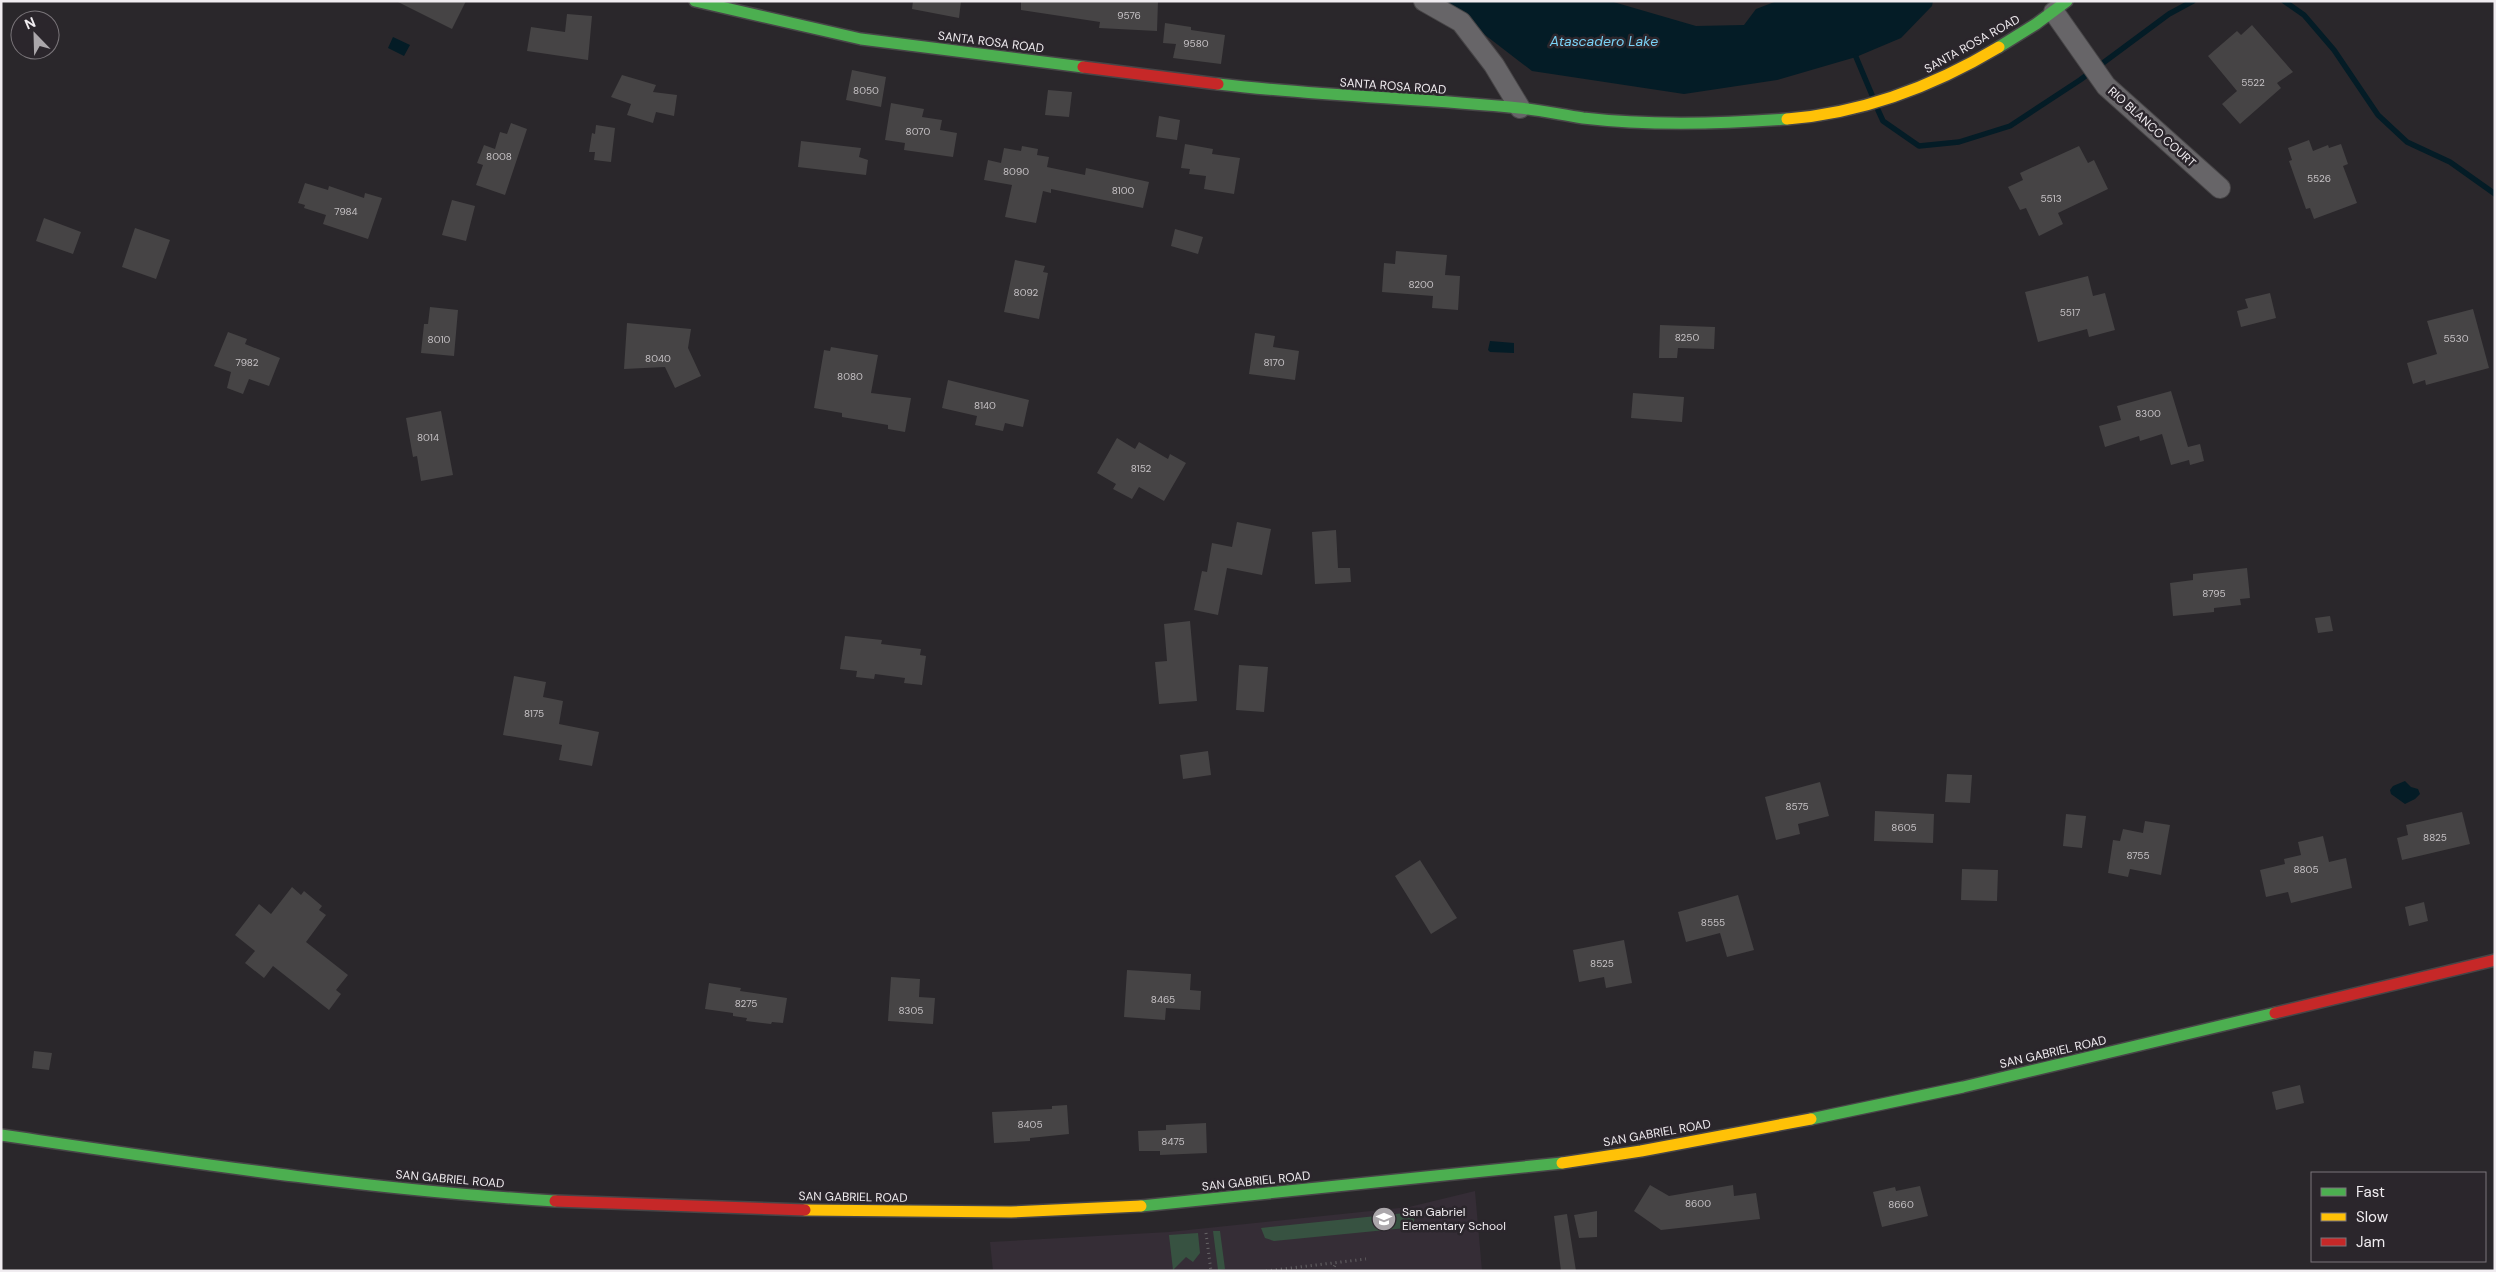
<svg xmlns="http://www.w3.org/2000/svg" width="2496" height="1272" viewBox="0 0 2496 1272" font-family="'DM Sans',sans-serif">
	<rect width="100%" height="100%" fill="#2a272b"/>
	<!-- built -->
	<path fill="#352d36" d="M1475,1191L1482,1271H993L990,1242L1169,1232L1409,1207Z"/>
	<!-- green -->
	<path fill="#375241" d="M1415,1212L1414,1222L1406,1228L1274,1241L1265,1238L1261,1228Z
		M1213,1231H1220L1225,1269L1218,1270Z
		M1198,1233L1200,1253L1193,1262L1186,1257L1173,1270L1169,1235Z"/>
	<!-- water -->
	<path fill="#041c26" d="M1441,1H1610L1696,26L1744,25L1756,9L1777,1H1933L1932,6L1901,38L1856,57L1777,80L1684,94L1532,71Z
		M393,37L410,45L404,56L388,48Z
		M1490,341L1514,343V353L1490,352L1488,350Z
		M2405,781L2411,787L2418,789L2420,794L2415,799L2405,804L2391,794L2390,790L2393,786Z"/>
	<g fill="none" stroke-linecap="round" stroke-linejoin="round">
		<!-- stream -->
		<path stroke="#041c26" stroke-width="5.5" d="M2284,1L2304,15L2334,50L2378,115L2407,142L2450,162L2495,194
			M1856,57L1872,95
			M1878,110L1883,121L1919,146L1959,142L2010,126L2080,80L2169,14L2193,1"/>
	</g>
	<!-- building -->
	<path fill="#464445" d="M396,1H466L452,29Z
		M913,1H961L959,18L912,9Z
		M1021,1H1158L1157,31L1099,28L1100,22L1021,10Z
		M567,14L592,16L588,60L527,51L531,27L565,32Z
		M1165,23L1191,27V30L1225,35L1221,64L1173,58L1176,44L1163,43Z
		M2252,25L2293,72L2277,83L2281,88L2240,124L2222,104L2237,91L2208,56L2237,31L2241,35Z
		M852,70L886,77L881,107L846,100Z
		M622,75L656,85L653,92L677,95L674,116L656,112L653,123L627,115L631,104L611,97Z
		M1048,90L1072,92L1069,117L1045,115Z
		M891,103L924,109L922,117L942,120L940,130L957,133L953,157L904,150L905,143L885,140Z
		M1159,116L1180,120L1177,140L1156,137Z
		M511,123L527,129L505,195L476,185L483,165L477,163L484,145L495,149L500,132L507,134Z
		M596,125L615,128L611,162L594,160L595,152H589L592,133L595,134Z
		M2309,140L2313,151L2328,145L2329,148L2341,144L2348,164L2343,166L2357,203L2314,219L2310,208L2306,209L2301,195L2289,161L2292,160L2288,148Z
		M801,141L861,148L859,157L868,160L866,175L798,167Z
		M1185,144L1213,149L1212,154L1240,158L1234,194L1204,189L1206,176L1189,174L1190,169L1181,168Z
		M1022,146L1038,149L1037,155L1049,157L1047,167L1085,175L1086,168L1149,182L1143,208L1051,189V193L1043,191L1036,223L1005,217L1012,185L984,180L988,160L1001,163L1004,148L1021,151Z
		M2079,146L2088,163L2094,160L2108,189L2058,213L2063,224L2039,236L2026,208L2020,210L2008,187L2023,180L2020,173Z
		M305,183L328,190L329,186L364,198L365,193L382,198L368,239L323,224L326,215L304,208L305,205L298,203Z
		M452,200L475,206L466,241L442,235Z
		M44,218L81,232L73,254L36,241Z
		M135,228L170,240L156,279L122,267Z
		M1175,229L1203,237L1198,254L1171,246Z
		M1396,251L1447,255L1445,275L1460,276L1458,310L1432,308L1433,296L1382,292L1384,263L1395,264Z
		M1015,260L1045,266L1043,272L1048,273L1039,319L1004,312Z
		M2088,276L2093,296L2105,293L2115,330L2089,337L2087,329L2038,342L2025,292Z
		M2270,293L2276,318L2241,327L2237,311L2248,308L2245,299Z
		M430,307L458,310L454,356L421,353L424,324H428Z
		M2473,309L2489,368L2426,385L2425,380L2413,384L2407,363L2437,354L2427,321Z
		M627,323L691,329L688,348L701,376L675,388L665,367L624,369Z
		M1660,325L1715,327L1714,349L1678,348L1677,358H1659Z
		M228,332L247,339L245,344L280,358L269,386L249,379L243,394L227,388L231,372L214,366Z
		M1255,333L1275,336L1273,347L1299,351L1295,380L1249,374Z
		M831,347L878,355L871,393L911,398L905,432L888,429V425L842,417V413L814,408L824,350L830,351Z
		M948,380L1029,400L1023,427L1005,423L1003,431L975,425L977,416L942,408Z
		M2171,391L2188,447L2200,444L2204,461L2190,465L2189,460L2171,465L2162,434L2140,441L2139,436L2105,447L2099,426L2121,420L2117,406Z
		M1633,393L1684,397L1682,422L1631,418Z
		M441,411L453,475L421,481L417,456L413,457L406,418Z
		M1117,438L1135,449L1139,442L1168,459L1170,454L1186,463L1164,501L1139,487L1132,499L1113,489L1116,484L1097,473Z
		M1237,522L1271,529L1262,575L1227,568L1218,615L1194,610L1202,571L1207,572L1212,543L1232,547Z
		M1336,530L1338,568H1350L1351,582L1315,584L1312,532Z
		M2247,568L2250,598L2240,599L2241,605L2214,608V612L2173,616L2170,583L2193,580V574Z
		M2330,616L2333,631L2318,633L2315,618Z
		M1190,621L1197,701L1159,704L1155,662L1167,661L1164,624Z
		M845,636L882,640L881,644L921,649L920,655L926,656L922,685L904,683L905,678L875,674L874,679L856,677L857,671L840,669Z
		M1239,665L1268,667L1264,712L1236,710Z
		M514,676L546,682L543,697L563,701L559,724L599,732L592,766L559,760L562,745L503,735Z
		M1208,751L1211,775L1183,779L1180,755Z
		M1947,774L1972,775L1970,803L1945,802Z
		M1820,782L1829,816L1798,824L1800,834L1776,840L1765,797Z
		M1875,811L1934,814L1933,843L1874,841Z
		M2462,812L2470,844L2402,860L2397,838L2408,835L2406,825Z
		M2066,814L2086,816L2082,848L2063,846Z
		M2145,821L2170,825L2161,875L2130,869L2128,877L2108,873L2113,840L2120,841L2123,829L2143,833Z
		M2323,836L2329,862L2346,858L2352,888L2291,903L2288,892L2266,897L2260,870L2285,864L2284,859L2301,855L2298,842Z
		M1420,860L1457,918L1431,934L1395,876Z
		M1962,869L1998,870L1997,901L1961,900Z
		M292,887L301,895L304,891L322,906L319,910L326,915L306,942L348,975L336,990L341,994L329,1010L273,966L264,978L245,963L255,951L235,935L259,904L271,914Z
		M1738,895L1754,950L1727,957L1720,933L1686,942L1678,912Z
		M2424,902L2428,921L2409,926L2405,907Z
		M1624,940L1632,983L1606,988L1604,977L1579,982L1573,950Z
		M1127,970L1191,974L1190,990L1201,991L1200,1010L1166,1008L1165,1020L1124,1017Z
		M891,977L920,979L919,997L935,998L933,1024L888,1021Z
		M709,983L741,988L740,991L787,998L783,1023L772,1022L771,1024L746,1021L747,1018L733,1016V1013L705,1009Z
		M34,1051L52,1053L49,1070L32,1068Z
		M2300,1085L2304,1103L2276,1110L2272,1092Z
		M1067,1105L1069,1134L1030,1138V1141L994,1143L992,1112L1052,1109V1106Z
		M1206,1123L1207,1153L1160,1155V1151H1139L1138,1131L1166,1130V1125Z
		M1650,1185L1669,1196L1733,1185L1734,1196L1756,1193L1760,1219L1661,1230L1634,1211Z
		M1920,1186L1928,1216L1882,1227L1873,1192L1895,1187L1896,1191Z
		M1597,1211V1237L1579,1238L1574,1215Z
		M1567,1214L1576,1271H1561L1554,1216Z"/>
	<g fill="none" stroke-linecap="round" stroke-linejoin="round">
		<!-- street casing -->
		<g stroke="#474547" stroke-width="22">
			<path id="street" d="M1424,1L1461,22L1494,65L1520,108
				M2054,12L2106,86L2220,188"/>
		</g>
		<!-- fast casing -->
		<g stroke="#474547" stroke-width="14">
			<path id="fast" d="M695,1L861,39L1083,67
				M1999,47L2036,24L2067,1
				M1218,84C1318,96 1419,98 1519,108C1541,110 1562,115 1583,118C1651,126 1719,124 1787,119
				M1811,1119L1963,1087L2275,1013
				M1,1135C186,1162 369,1190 555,1201
				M1141,1206L1562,1163"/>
		</g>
		<!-- slow casing -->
		<g stroke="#474547" stroke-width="14">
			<path id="slow" d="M1787,119C1863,113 1934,86 1999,47
				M1562,1163L1641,1151L1811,1119
				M805,1210L1011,1212L1141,1206"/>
		</g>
		<!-- jam casing -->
		<g stroke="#474547" stroke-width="14">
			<path id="jam" d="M1083,67L1218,84
				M2275,1013L2495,960
				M555,1201L805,1210"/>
		</g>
		<!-- path -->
		<path stroke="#676567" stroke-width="3" stroke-dasharray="1 4" stroke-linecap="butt" d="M1206,1233L1211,1271
			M1266,1271L1366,1259
			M1332,1271L1336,1263"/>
		<!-- street -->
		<use href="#street" stroke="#676568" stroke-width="20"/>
		<!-- fast -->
		<use href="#fast" stroke="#4caf50" stroke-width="11"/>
		<!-- slow -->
		<use href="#slow" stroke="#ffc107" stroke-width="11"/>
		<!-- jam -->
		<use href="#jam" stroke="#c62828" stroke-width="11"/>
	</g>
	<!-- icons -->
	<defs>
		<g id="school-disc" transform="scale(1.25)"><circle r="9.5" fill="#aba7ab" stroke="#2b262c"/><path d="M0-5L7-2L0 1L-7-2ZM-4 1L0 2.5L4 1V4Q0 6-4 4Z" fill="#fff"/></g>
	</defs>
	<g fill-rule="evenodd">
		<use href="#school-disc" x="1384" y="1219"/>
	</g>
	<g text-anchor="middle" stroke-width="5" stroke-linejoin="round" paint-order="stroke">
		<!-- number labels -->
		<g font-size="10" fill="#c6c2c5">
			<text x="1129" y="19">9576</text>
			<text x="1196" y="47">9580</text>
			<text x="2253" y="86">5522</text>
			<text x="866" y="94">8050</text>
			<text x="918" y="135">8070</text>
			<text x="499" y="160">8008</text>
			<text x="1016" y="175">8090</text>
			<text x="2319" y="182">5526</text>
			<text x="1123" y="194">8100</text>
			<text x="2051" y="202">5513</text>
			<text x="346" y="215">7984</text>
			<text x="1421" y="288">8200</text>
			<text x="1026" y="296">8092</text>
			<text x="2070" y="316">5517</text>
			<text x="1687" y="341">8250</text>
			<text x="2456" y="342">5530</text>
			<text x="439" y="343">8010</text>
			<text x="658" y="362">8040</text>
			<text x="247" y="366">7982</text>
			<text x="1274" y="366">8170</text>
			<text x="850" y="380">8080</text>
			<text x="985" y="409">8140</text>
			<text x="2148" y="417">8300</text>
			<text x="428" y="441">8014</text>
			<text x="1141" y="472">8152</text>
			<text x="2214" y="597">8795</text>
			<text x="534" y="717">8175</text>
			<text x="1797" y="810">8575</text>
			<text x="1904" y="831">8605</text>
			<text x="2435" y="841">8825</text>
			<text x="2138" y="859">8755</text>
			<text x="2306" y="873">8805</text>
			<text x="1713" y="926">8555</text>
			<text x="1602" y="967">8525</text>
			<text x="1163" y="1003">8465</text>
			<text x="746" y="1007">8275</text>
			<text x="911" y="1014">8305</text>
			<text x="1030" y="1128">8405</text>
			<text x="1173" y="1145">8475</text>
			<text x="1698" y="1207">8600</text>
			<text x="1901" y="1208">8660</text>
		</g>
		<!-- street labels -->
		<g font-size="12" fill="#f0ecf0" stroke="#2b262c">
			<text transform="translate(991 42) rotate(7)" y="4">SANTA ROSA ROAD</text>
			<text transform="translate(1972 44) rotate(-29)" y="4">SANTA ROSA ROAD</text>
			<text transform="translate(1393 86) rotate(4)" y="4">SANTA ROSA ROAD</text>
			<text transform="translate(2152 127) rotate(42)" y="4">RIO BLANCO COURT</text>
			<text transform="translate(2053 1052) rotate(-13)" y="4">SAN GABRIEL ROAD</text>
			<text transform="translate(1657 1133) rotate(-10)" y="4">SAN GABRIEL ROAD</text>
			<text transform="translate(450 1179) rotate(5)" y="4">SAN GABRIEL ROAD</text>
			<text transform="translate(1256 1181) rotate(-6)" y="4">SAN GABRIEL ROAD</text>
			<text transform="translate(853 1197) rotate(1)" y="4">SAN GABRIEL ROAD</text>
		</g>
		<!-- poi labels -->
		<g font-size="12" fill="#f0ecf0" stroke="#2b262c" text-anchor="start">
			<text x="1402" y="1216">San Gabriel<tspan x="1402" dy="14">Elementary School</tspan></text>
		</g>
		<!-- water labels -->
		<g font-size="14" font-style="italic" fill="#7ad2f6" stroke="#2b262c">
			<text x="1604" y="46">Atascadero Lake</text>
		</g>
	</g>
	<!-- border -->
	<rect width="2496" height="1272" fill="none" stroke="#f0ecf0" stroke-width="5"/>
	<!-- legend -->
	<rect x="2311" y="1172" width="175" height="90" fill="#2b262c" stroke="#7a757a"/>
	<rect x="2321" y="1188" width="25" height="8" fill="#4caf50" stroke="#7a757a"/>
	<text x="2356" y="1197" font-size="15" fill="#f0ecf0">Fast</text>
	<rect x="2321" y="1213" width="25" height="8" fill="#ffc107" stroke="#7a757a"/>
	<text x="2356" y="1222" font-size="15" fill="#f0ecf0">Slow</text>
	<rect x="2321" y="1238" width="25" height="8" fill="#c62828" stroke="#7a757a"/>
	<text x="2356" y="1247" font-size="15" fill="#f0ecf0">Jam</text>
	<!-- north arrow -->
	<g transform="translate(35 35) rotate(337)"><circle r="24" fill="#2b262c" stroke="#7a757a"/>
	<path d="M0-4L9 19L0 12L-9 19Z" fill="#aba7ab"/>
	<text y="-8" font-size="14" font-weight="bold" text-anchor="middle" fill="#f0ecf0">N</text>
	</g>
</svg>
